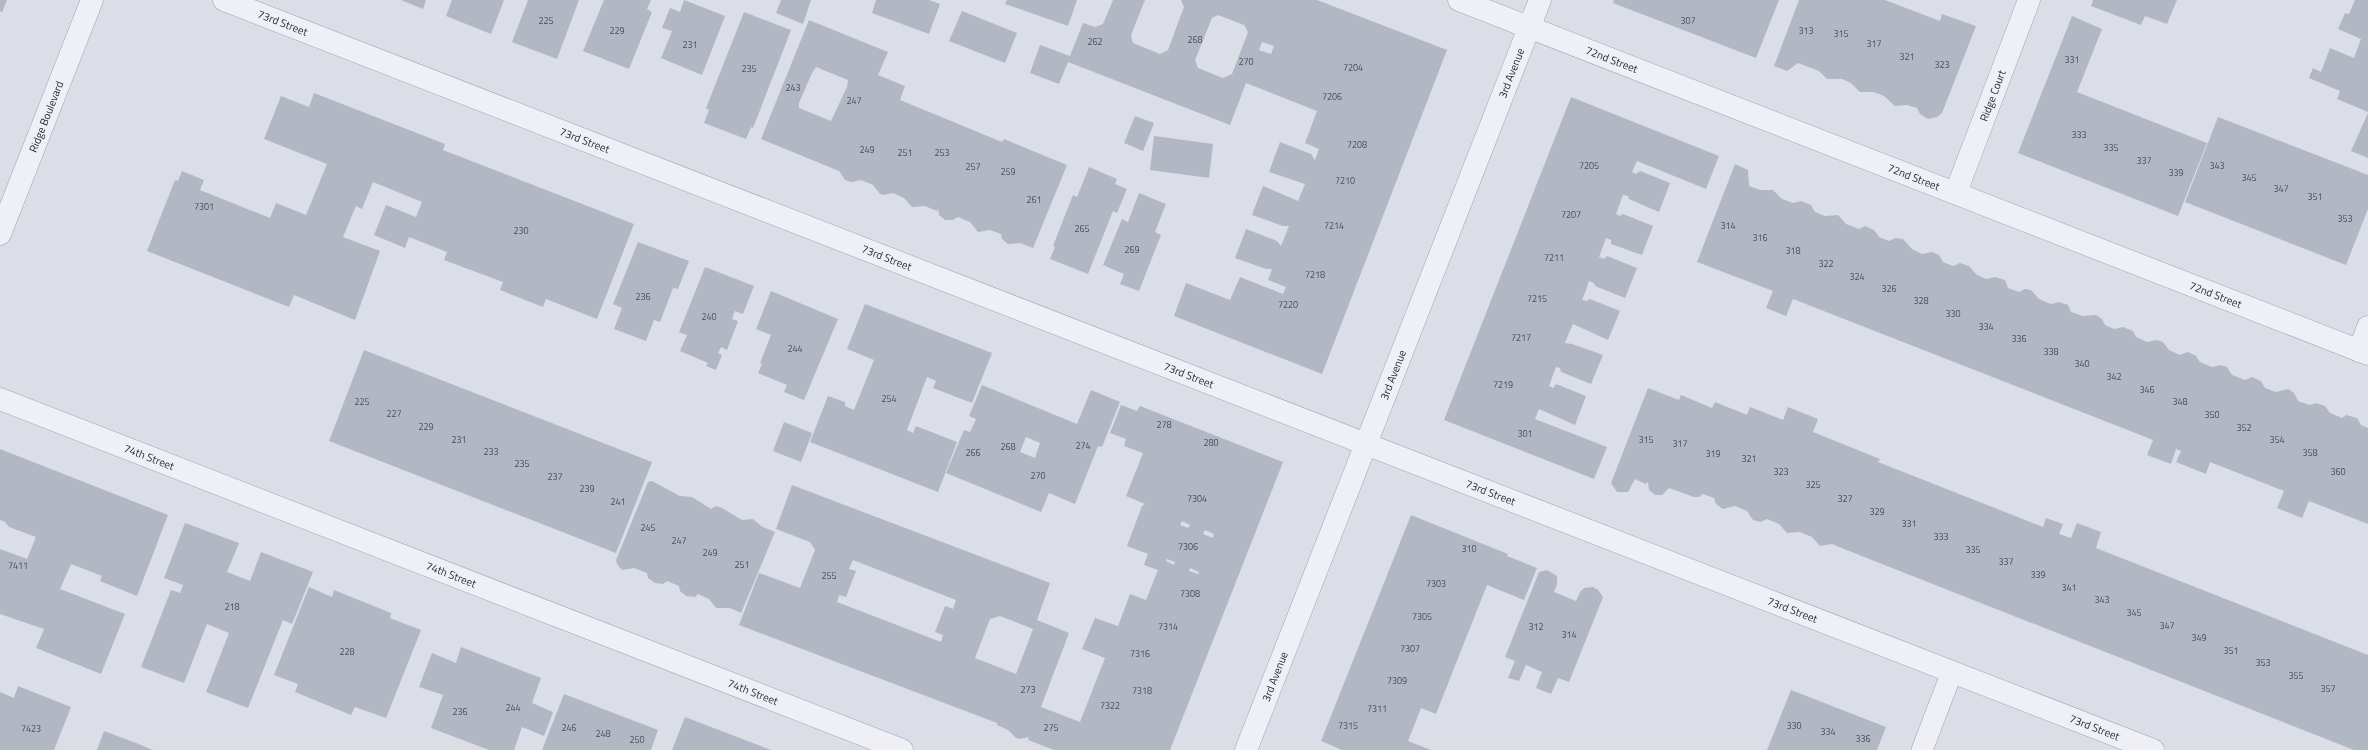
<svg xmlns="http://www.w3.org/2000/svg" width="2368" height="750" viewBox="0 0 2368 750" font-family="'Titillium Web',sans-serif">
	<rect width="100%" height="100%" fill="#dbdee7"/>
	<!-- building -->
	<path fill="#b2b7c4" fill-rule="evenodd" d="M0,0H7L2,12L0,11Z
		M401,0H426L423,9Z
		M452,0H504L491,34L446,16Z
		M528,0H579L557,59L512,42Z
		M604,0H651L647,9L652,12L629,69L583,51Z
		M684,0L725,16L702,75L661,58L672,31L662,28L670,8L680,12Z
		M781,0H811L803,24L776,13Z
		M876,0H929L940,4L929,34L872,13Z
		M1007,0H1077L1068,26L1005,4Z
		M1113,0H1145L1131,35L1133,43L1160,54L1168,50L1184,7L1181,0H1317L1447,50L1322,374L1174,316L1186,283L1230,300L1240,277L1283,294L1286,287L1268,280L1272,269H1266L1235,258L1246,229L1277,241L1281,246L1289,226H1283L1252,215L1263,186L1298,201L1305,184L1269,172L1280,142L1311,154L1315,160L1319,149L1305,143L1317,111L1246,83L1230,125L1068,62L1059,84L1030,73L1040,45L1070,56L1083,23L1095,27L1103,24ZM1218,15L1244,25L1248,32L1232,74L1223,78L1198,68L1195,60L1212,18ZM1262,42L1274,46L1271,54L1259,50Z
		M1614,0H1779L1756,58L1613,3Z
		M1799,0H1885L1940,21L1942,14L1976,26L1942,113L1937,117L1928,119L1920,114L1917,108L1907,105L1895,106L1884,96L1874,92H1860L1851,83L1842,79H1827L1819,71L1798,63L1787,71L1774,66Z
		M2093,0H2177L2167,24L2145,16L2141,25L2091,6Z
		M2355,0H2368V112L2337,99L2340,91L2309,78L2313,68L2321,72L2330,48L2354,58L2361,39L2338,29L2345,13L2349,14Z
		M962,11L1017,33L1005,63L949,41Z
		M744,12L791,30L753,128L751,127L746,139L704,123L709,110L706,108Z
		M2072,16L2102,29L2077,92L2207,143L2178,216L2018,153Z
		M809,20L888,52L878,75L905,86L900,100L1002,142L1004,139L1067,165L1033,248L1020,243L1008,244L1002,239L1001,234L990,230L978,232L970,222L958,217L953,220H945L939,215L938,208L937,211L925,206L912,207L904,198L893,193L884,195L880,194L873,185L861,180L852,182L845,180L839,171L761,139ZM816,67L848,80L847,87L831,121L799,108V103L812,73Z
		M314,93L445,144L443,150L634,224L597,319L546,299L543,307L500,290L503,282L444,260L447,252L409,237L405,248L374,235L386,205L416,217L422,202L373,182L362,209L356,206L343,237L380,251L355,320L294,295L289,307L147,251L175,180L178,181L182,171L204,180L200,190L270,218L276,203L306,215L327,164L264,139L281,96L309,107Z
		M1571,97L1719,156L1706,189L1637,161L1632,172L1636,174L1640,171L1670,183L1659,212L1629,199L1628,196L1623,195L1616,214L1620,216L1623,214L1653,226L1642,255L1611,244V240L1606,238L1599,257L1604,259L1607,256L1637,268L1625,298L1595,286L1594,283L1589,281L1586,290L1582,300L1587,301L1590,299L1620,311L1608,340L1573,324L1569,333L1565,343L1572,344L1603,355L1591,384L1561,372L1560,368L1556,367L1549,386L1553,388L1556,384L1586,396L1575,425L1539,409L1535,419L1607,447L1594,479L1444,420Z
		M2368,113V158L2351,151Z
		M1135,116L1154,123L1143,151L1124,143Z
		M2218,117L2368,175V209L2346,265L2185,202Z
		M1154,136L1213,144L1209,178L1150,170Z
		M1735,164L1748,170L1749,186L1760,190H1773L1782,199L1793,203L1801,201L1811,205L1815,212L1825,216L1838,215L1846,224L1859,229L1865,226L1874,230L1879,237L1889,241L1895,238L1903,239L1912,249L1922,254L1932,252L1939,255L1943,262L1953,266L1960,263L1969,266L1977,275L1986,279L1995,277L2005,280L2008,288L2019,292L2025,289L2031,290L2039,299L2051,304L2059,302L2068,305L2071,312L2083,316L2096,315L2102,319L2105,325L2114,329L2123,327L2133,331L2136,337L2147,342L2157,340L2163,342L2169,350L2180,355L2188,352L2196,356L2200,362L2212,367L2221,365L2227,367L2232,375L2245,380L2252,377L2261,381L2265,388L2276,392L2288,389L2294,393L2298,401L2310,405L2316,403L2325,406L2330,413L2342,418L2346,415L2357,418L2361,425L2368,428V524L2309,501L2302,518L2277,508L2284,491L2210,462L2206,474L2176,462L2181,451L2176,449L2171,464L2147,455L2153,440L2148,438L1793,299L1786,316L1766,308L1773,291L1697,262Z
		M1089,167L1117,179L1115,184L1127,189L1117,213L1113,211L1088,274L1050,259L1055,247L1053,246L1073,195L1077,197Z
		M1139,193L1166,204L1155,232L1161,235L1139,291L1120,284L1124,274L1103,265L1122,219L1128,222Z
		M638,242L689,261L678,289L673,288L660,322L654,320L646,341L614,329L622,308L613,304Z
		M705,267L754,286L743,314L735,311L732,319L738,321L727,350L721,347L718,353L722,355L716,370L706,366L708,363L680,351L687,335L679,332Z
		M771,291L838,319L804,400L784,392L787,385L758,373L762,364L760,363L771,335L756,329Z
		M865,304L992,353L972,403L933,388L936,381L927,377L907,430L913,433L916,426L957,442L938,492L810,442L828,396L845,402V406L854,410L874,360L847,349Z
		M364,350L652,462L616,553L329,441Z
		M982,385L1077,424L1091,390L1120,402L1102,447L1098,446L1075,504L1049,493L1041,512L946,473L964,430L970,432L976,419L969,416ZM1026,437L1040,443L1035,458L1020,452Z
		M1648,388L1679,400L1681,395L1712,408L1715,402L1747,415L1750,407L1783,420L1788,407L1818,419L1813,432L1880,459L1878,462L2043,527L2046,518L2063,524L2059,534L2071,538L2077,523L2101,532L2096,548L2368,655V750H2354L1844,549L1832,544L1820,546L1812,537L1800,532L1787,533L1779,524L1767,519L1761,522L1753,520L1747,511L1735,506L1723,509L1716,504L1714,498L1703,494L1699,497H1694L1669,488L1662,495H1655L1649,490L1648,482L1646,484L1635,479L1628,492H1617L1611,483Z
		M1121,405L1137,411L1140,406L1283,462L1170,750H1054L1028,740L1029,737L1020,739L1016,738L1008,730L997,725V723L739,625L759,573L800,588L815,550L810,542L776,529L792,485L1050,583L1037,620L1069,633L1041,707L1080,722L1105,658L1082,649L1095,618L1118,626L1130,594L1146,600L1158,570L1144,565L1148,554L1127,546L1142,506L1145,504L1126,496L1143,453L1124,446L1126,439L1110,433ZM1182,521L1190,525L1188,528L1180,525ZM1205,530L1214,534L1213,538L1203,534ZM1167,559L1175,562L1174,565L1166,561ZM853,560L956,600L953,609L945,606L935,632L943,635L941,642L837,602L839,595L846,597L856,571L849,569ZM1190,568L1199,572L1198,574L1189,571ZM1000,616L1033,629L1016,674L975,658L990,619Z
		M784,422L812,433L801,462L773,451Z
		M0,449L168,515L137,596L100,581L102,576L71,564L60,589L125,614L101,674L36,648L44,629L0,614V549L27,559L36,537L9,527L5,522L0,520Z
		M652,481L680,496L692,497L711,509L716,506L722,508L742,520L753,519L761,526L775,532L741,613L730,608H716L709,599L698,594L695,597L686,596L680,591L679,586L667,581L663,584L655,583L648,578L647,573L634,568L622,570L617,564L616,560L648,482Z
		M1411,515L1508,554L1507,556L1537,568L1524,600L1487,585L1436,714L1421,708L1408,741L1431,750H1342L1321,741Z
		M185,523L239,543L227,572L250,581L261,552L313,572L292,624L283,620L248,708L206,692L229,633L207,624L184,683L141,667L171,590L180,593L183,585L164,578Z
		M1547,570L1557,576V584L1554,592L1576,601L1580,592L1584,588L1593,587L1598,590L1603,597L1569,682L1558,678L1551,694L1536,688L1542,672L1526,665L1519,681L1508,678L1515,661L1505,657L1539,572Z
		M309,587L332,597L334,590L391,613L390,618L421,630L386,718L355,707L351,715L295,692L298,684L274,675Z
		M461,647L541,678L532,703L553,712L544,736L522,727L514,750H489L431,728L443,695L419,687L432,653L456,663Z
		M18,686L71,707L54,750H0V692L14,698Z
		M1791,690L1886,727L1877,750H1767Z
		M564,694L658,730L651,750H542Z
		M685,717L771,750H672Z
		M104,731L136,743L153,750H97Z"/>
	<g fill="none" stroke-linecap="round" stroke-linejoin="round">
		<!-- service casing -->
		<g stroke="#a1a4b1" stroke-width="22">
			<path id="service" d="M1922,750L1952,672"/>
		</g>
		<!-- minor casing -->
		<g stroke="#a1a4b1" stroke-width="23">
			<g id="minor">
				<path id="s1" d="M224,0L2153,750"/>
				<path id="s2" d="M1459,0L2368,354"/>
				<path id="s3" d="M1956,192L2029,0"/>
				<path d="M2359,351L2368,327"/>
				<path id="s4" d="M0,399L902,750"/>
			</g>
		</g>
		<!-- tertiary casing -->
		<g stroke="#a1a4b1" stroke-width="23">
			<g id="tertiary">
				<path id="s5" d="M0,234L92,0"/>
				<path id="s6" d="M1246,750L1540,0"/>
			</g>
		</g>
		<!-- service -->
		<use href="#service" stroke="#eef0f5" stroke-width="21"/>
		<!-- minor -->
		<use href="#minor" stroke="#eef0f5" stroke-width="22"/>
		<!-- tertiary -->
		<use href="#tertiary" stroke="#eef0f5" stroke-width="22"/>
	</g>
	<g text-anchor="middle" stroke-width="3" stroke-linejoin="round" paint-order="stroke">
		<!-- number labels -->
		<g font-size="9" fill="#484d60">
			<text x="546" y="24">225</text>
			<text x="1688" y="24">307</text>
			<text x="617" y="34">229</text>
			<text x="1806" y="34">313</text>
			<text x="1841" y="37">315</text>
			<text x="1195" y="43">268</text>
			<text x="1095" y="45">262</text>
			<text x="1874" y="47">317</text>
			<text x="690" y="48">231</text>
			<text x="1907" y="60">321</text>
			<text x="2072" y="63">331</text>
			<text x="1246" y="65">270</text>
			<text x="1942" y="68">323</text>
			<text x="1353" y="71">7204</text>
			<text x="749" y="72">235</text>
			<text x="793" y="91">243</text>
			<text x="1332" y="100">7206</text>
			<text x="854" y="104">247</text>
			<text x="2079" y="138">333</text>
			<text x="1357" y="148">7208</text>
			<text x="2111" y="151">335</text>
			<text x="867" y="153">249</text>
			<text x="905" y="156">251</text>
			<text x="942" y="156">253</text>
			<text x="2144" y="164">337</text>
			<text x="1589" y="169">7205</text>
			<text x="2217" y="169">343</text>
			<text x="973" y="170">257</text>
			<text x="1008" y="175">259</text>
			<text x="2176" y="176">339</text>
			<text x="2249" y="181">345</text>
			<text x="1345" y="184">7210</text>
			<text x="2281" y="192">347</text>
			<text x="2315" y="200">351</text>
			<text x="1034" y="203">261</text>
			<text x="204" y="210">7301</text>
			<text x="1571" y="218">7207</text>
			<text x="2345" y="222">353</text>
			<text x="1334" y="229">7214</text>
			<text x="1728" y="229">314</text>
			<text x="1082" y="232">265</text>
			<text x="521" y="234">230</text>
			<text x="1760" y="241">316</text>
			<text x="1132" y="253">269</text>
			<text x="1793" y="254">318</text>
			<text x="1554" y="261">7211</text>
			<text x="1826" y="267">322</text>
			<text x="1315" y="278">7218</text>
			<text x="1857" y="280">324</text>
			<text x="1889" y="292">326</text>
			<text x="643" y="300">236</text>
			<text x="1537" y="302">7215</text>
			<text x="1921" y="304">328</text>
			<text x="1288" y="308">7220</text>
			<text x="1953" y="317">330</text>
			<text x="709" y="320">240</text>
			<text x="1986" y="330">334</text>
			<text x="1521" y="341">7217</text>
			<text x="2019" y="342">336</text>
			<text x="795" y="352">244</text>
			<text x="2051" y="355">338</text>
			<text x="2082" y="367">340</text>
			<text x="2114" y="380">342</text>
			<text x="1503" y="388">7219</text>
			<text x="2147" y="393">346</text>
			<text x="889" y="402">254</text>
			<text x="362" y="405">225</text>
			<text x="2180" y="405">348</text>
			<text x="394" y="417">227</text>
			<text x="2212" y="418">350</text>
			<text x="1164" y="428">278</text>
			<text x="426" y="430">229</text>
			<text x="2244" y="431">352</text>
			<text x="1525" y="437">301</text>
			<text x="459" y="443">231</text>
			<text x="1646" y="443">315</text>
			<text x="2277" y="443">354</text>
			<text x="1211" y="446">280</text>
			<text x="1680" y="447">317</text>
			<text x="1083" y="449">274</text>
			<text x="1008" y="450">268</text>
			<text x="491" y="455">233</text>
			<text x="973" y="456">266</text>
			<text x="2310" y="456">358</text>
			<text x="1713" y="457">319</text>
			<text x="1749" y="462">321</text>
			<text x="522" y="467">235</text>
			<text x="1781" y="475">323</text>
			<text x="2338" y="475">360</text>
			<text x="1038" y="479">270</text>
			<text x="555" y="480">237</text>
			<text x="1813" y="488">325</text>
			<text x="587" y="492">239</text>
			<text x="1197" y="502">7304</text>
			<text x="1845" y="502">327</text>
			<text x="618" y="505">241</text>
			<text x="1877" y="515">329</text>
			<text x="1909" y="527">331</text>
			<text x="648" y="531">245</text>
			<text x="1941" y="540">333</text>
			<text x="679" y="544">247</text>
			<text x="1188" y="550">7306</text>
			<text x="1469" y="552">310</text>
			<text x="1973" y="553">335</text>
			<text x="710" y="556">249</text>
			<text x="2006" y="565">337</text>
			<text x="742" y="568">251</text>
			<text x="18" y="569">7411</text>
			<text x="2038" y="578">339</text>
			<text x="829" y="579">255</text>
			<text x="1436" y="587">7303</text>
			<text x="2069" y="591">341</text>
			<text x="1190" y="597">7308</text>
			<text x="2102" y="603">343</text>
			<text x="232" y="610">218</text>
			<text x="2134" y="616">345</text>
			<text x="1422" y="620">7305</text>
			<text x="2167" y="629">347</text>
			<text x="1168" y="630">7314</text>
			<text x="1536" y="630">312</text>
			<text x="1569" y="638">314</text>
			<text x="2199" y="641">349</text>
			<text x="1410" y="652">7307</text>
			<text x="2231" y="654">351</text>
			<text x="347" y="655">228</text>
			<text x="1140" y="657">7316</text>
			<text x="2263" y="666">353</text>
			<text x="2296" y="679">355</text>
			<text x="1397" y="684">7309</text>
			<text x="2328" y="692">357</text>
			<text x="1028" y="693">273</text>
			<text x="1142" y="694">7318</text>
			<text x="1110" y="709">7322</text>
			<text x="513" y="711">244</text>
			<text x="1377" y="712">7311</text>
			<text x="460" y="715">236</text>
			<text x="1348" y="729">7315</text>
			<text x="1794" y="729">330</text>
			<text x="569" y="731">246</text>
			<text x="1051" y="731">275</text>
			<text x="31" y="732">7423</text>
			<text x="1828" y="735">334</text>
			<text x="603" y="737">248</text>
			<text x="1863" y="742">336</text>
			<text x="637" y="743">250</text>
		</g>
		<!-- street labels -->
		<g font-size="11" fill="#252a3e" stroke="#ebeef5">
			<text dy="4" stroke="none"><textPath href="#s1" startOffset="63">73rd Street</textPath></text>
			<text dy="4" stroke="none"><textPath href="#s2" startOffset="164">72nd Street</textPath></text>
			<text dy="4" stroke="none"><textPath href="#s6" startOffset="727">3rd Avenue</textPath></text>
			<text dy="4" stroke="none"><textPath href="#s3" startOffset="103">Ridge Court</textPath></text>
			<text dy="4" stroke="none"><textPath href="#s5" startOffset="126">Ridge Boulevard</textPath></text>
			<text dy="4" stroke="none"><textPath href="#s1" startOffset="387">73rd Street</textPath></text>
			<text dy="4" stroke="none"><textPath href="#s2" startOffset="488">72nd Street</textPath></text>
			<text dy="4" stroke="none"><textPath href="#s1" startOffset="711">73rd Street</textPath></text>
			<text dy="4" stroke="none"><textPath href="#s2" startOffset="812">72nd Street</textPath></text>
			<text dy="4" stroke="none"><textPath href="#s6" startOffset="403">3rd Avenue</textPath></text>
			<text dy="4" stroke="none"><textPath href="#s1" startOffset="1035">73rd Street</textPath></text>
			<text dy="4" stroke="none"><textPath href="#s4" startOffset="160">74th Street</textPath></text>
			<text dy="4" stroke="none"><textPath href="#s1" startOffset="1359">73rd Street</textPath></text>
			<text dy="4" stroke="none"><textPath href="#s4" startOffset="484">74th Street</textPath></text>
			<text dy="4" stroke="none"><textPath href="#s1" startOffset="1683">73rd Street</textPath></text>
			<text dy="4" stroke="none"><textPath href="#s6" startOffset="79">3rd Avenue</textPath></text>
			<text dy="4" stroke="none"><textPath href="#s4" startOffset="808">74th Street</textPath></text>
			<text dy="4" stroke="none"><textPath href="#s1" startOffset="2007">73rd Street</textPath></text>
		</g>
	</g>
</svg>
